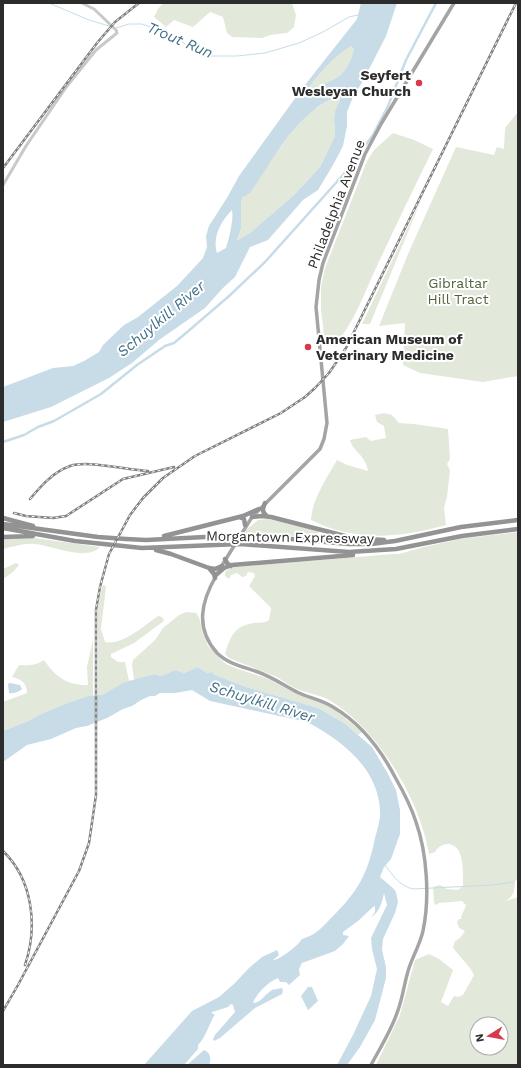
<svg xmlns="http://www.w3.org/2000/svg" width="521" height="1068" viewBox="0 0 521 1068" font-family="'Work Sans',sans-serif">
	<rect width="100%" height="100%" fill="#fff"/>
	<!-- green -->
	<path fill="#e2e8da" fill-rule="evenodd" d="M163,3H292L296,15L294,27L287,33L270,35L262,38L232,37L227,33L223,17L210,12L193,27L174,20L166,27L154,17L158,9Z
		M351,46L354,49C351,60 346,73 336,78C332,81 327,82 322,85C318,89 316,93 310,94L307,90C318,74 334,57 351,46Z
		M340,95V100L335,111L334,119L335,136L320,167L294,195L250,233L237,242L241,229V202L243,197L254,186L274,156L296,126L305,116L328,101Z
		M518,112V376L483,382L420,373L403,365L405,323L379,326L408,254L456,147L494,155L497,147L504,149L505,128Z
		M393,133L414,140L433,149C414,188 395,227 377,266C365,291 353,327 333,346H328L325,342L321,310V287L325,268L367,161L374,150Z
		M422,198L370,324H362Z
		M384,413L392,415L399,423L414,424L448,429L450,459L447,464L450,470L447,497L444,508L446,525C400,538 355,542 311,520C312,499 327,478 337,460L347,465L368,471C366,455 352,451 350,440L366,437L371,441L386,438L384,426L377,422L375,415Z
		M268,519L318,531L319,533L304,537L266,533H246V530L258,520Z
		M518,532V879L515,881C514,893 514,897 503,902L518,897V1065H376L400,1015L415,960L429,954L439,959L453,970L441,1002L448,1006L454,996L458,997L463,995L474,975L470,968L453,948L455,941L460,938L465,931L459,928L457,922L459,919H461C461,914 465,910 466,905L462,901L439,903L436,905L434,903L433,887L440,885L447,889L458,890L463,886C463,873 465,845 448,844C442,844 437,848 435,852L429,854C420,799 376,726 327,699C317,694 305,693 295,688C289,685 283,681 277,677C261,670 245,665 229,658L225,654C230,637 234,626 254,623C260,622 263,624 269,620L271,608L249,586L255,576L254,573L248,572L246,576L242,577L237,573L231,575L229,579L225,576V572L229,569L235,567L393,554H399L420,548L459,539ZM477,1024H501V1048H477Z
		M10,538H34L100,547C85,562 52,545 34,544C24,543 13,547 3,549V539Z
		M16,563L19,565L13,572L3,579V569Z
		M104,585L106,587L101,629L105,642C122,646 145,625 158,616L162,617L164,621L134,643L111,654V657L118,662H125L129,681L102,695L98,696V607L102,587Z
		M186,612L196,613L199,617L203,634L208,646L217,656L226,664L238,669L266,678L296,693L321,702L335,710L362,732L358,735L344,723L318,708L246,687L215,675L212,672L207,673L198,667L184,673L175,670L161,676L155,674L134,680L132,665L133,660L155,640L163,628L179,615Z
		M93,639V696L65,704L43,713L28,721L3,731V702L27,693C27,683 21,679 12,677L19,665C27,666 37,665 44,660C55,676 67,686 88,685L87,667Z"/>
	<!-- water -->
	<path fill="#c7dce7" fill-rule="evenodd" d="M361,3H397L386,36L363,81L353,97L347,112V126L343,146L333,165L318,190L303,200L268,240L250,247L235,277L223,288L205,308L159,340L132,363L109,378L51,407L3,422V387L53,368L73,366L84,361L99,352L103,345L124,325L138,317L177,286L203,258L207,247L206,236L209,226L228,196L239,176L301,90L357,19ZM351,46L354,49C351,60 346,73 336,78C332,81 327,82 322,85C318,89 316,93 310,94L307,90C318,74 334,57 351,46ZM340,95V100L335,111L334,119L335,136L320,167L294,195L250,233L237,241L241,229V202L243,197L250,193C277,155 294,114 340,95ZM232,210C234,218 229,239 226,248L217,253C212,237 221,221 232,210Z
		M198,667L207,673L212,672L215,675L246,687L318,708L344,723L372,747L388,774L396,790L400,810V834L391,859L384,867L380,877L394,889L396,892L398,902L395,913L383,939L382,950L386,967V978L375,1020L360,1047L347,1065H337L353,1035L371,996L377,969L372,949L371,938L387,905L384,893C382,902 380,912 371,917L375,912V907L374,906L358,921L343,932V935L349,936L343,944L335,951L302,963L299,969L300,975L289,985L286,982H280L278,978C269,981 256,994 253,1003C261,1003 265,994 272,990C275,989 278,989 282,988L283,991L282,994L255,1008L220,1038L214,1041L213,1039L215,1035L235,1012L233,1005L231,1004L228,1007L212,1012V1014H215C209,1024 206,1037 198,1045V1049L184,1065H144L192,1011L219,997L235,983L249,968L262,957L277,950L279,955L273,960C279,960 293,949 298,944C299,943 300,941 302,939C306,937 311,936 315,933C321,929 326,923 331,918C357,893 368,874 375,838C377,831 379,824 380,817C382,772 344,741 307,722L210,701L192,690L175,693H160L155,696H150L141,700L132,706L123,709L107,718L87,726L76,728L51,739L27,745L3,762V731L28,721L43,713L65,704L89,696L102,695L125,682L155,674L161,676L175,670L184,673Z
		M10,683L20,685L22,689C19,692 13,694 9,693L8,684Z
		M308,987H312L318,1001L308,1010L301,996Z
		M204,1050C210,1052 212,1059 209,1065H187Z"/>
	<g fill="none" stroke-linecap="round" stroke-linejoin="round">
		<!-- stream -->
		<path stroke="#c7dce7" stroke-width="1" d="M49,3L89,20L109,26
			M116,28L129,24H142L170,34L190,47L211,56H237L265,53L299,43L323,32L349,17L358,15
			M385,865C393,876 400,886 413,889L492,885L514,882"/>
		<!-- canal -->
		<path stroke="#c7dce7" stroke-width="2.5" d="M3,442L24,435L38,427L54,421L101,394L137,365L165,346L174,343L186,333L228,297L265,262L343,175L373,135L388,106L406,60L436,3"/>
		<!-- minor -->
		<path stroke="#c9c9c9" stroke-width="3" d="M3,185L26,146L67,86L96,50L117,33L116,30L94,9L82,3"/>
		<!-- major -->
		<path stroke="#a4a4a4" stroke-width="3.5" d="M221,567L252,517L320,449L324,439L327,423L316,307L319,280L323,263L365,154L381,124L454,3
			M216,576C201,602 195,628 217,653C228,664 244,667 258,672C272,677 285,686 299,693C310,698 322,700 333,707C360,723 381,750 395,777C403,791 411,806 416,822C427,853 430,898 423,931C420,944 413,956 409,968C404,983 403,998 397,1013C391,1031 380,1048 371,1065"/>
		<!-- highway -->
		<path stroke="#939393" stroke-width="4.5" d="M265,503C263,508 261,512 267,516
			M239,517L244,519L245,525
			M252,517L262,516L271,517L349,537L368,539L384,540
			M3,518L33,526
			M3,524L98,537L126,539L146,540L245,535L349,544H371L395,541L461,527L518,520
			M3,528L75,541L142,548L240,544L349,552L396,549L462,536L518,529
			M164,536L243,516L259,509
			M3,537L33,536
			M156,550L171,554L209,568L215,569L222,566
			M225,559L227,563L231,566
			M209,568L214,574L215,578
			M217,574L224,568L232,565L353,555"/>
		<!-- rail casing -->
		<g stroke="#818181" stroke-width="2.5">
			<path id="rail" d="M3,168L97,43L115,22L139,3
				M30,499C41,486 53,472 70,466C89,460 127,470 148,471
				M14,513L26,516L39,517L53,518L66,516L123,479L174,467
				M3,851C33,880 38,927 25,965
				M3,1011L18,985L79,871L89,843L96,795V610L100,587L109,554L130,515L143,498L163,478L195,456L281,413L305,397L315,388L329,373L346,348L516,3"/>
		</g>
		<!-- rail -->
		<use href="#rail" stroke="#fff" stroke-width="1" stroke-dasharray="3" stroke-linecap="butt"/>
	</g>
	<!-- markers -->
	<g fill="#d63a4d" stroke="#fff" stroke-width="1.5">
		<circle cx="419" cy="83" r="4"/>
		<circle cx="308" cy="347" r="4"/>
	</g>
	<g text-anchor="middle" stroke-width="4" stroke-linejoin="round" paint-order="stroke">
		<!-- poi labels -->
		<g font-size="14" font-weight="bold" fill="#2c2c2c" stroke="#fff" text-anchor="end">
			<text x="411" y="80">Seyfert<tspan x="411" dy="16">Wesleyan Church</tspan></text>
			<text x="316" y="344" text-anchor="start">American Museum of<tspan x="316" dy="16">Veterinary Medicine</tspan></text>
		</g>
		<!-- street labels -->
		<g font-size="14" fill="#2c2c2c" stroke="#fff">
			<text transform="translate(336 204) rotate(-69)" y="5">Philadelphia Avenue</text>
			<text transform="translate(290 537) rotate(1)" y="5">Morgantown Expressway</text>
		</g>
		<!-- park labels -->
		<g font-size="14" fill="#51633d" stroke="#fff">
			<text x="458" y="288">Gibraltar<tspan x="458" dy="16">Hill Tract</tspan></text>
		</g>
		<!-- water labels -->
		<g font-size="15" font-style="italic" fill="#416f86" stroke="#fff">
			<text transform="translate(180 40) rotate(23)" y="5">Trout Run</text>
			<text transform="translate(161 319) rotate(-40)" y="5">Schuylkill River</text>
			<text transform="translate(262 702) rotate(17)" y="5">Schuylkill River</text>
		</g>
	</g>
	<!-- border -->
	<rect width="521" height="1068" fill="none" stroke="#2c2c2c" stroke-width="8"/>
	<!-- north arrow -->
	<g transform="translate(489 1036) rotate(259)"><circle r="19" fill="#ffffff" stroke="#ababab"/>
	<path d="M0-3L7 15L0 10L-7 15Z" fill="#d63a4d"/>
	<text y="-6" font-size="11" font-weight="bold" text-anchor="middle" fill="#2c2c2c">N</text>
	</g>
</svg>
